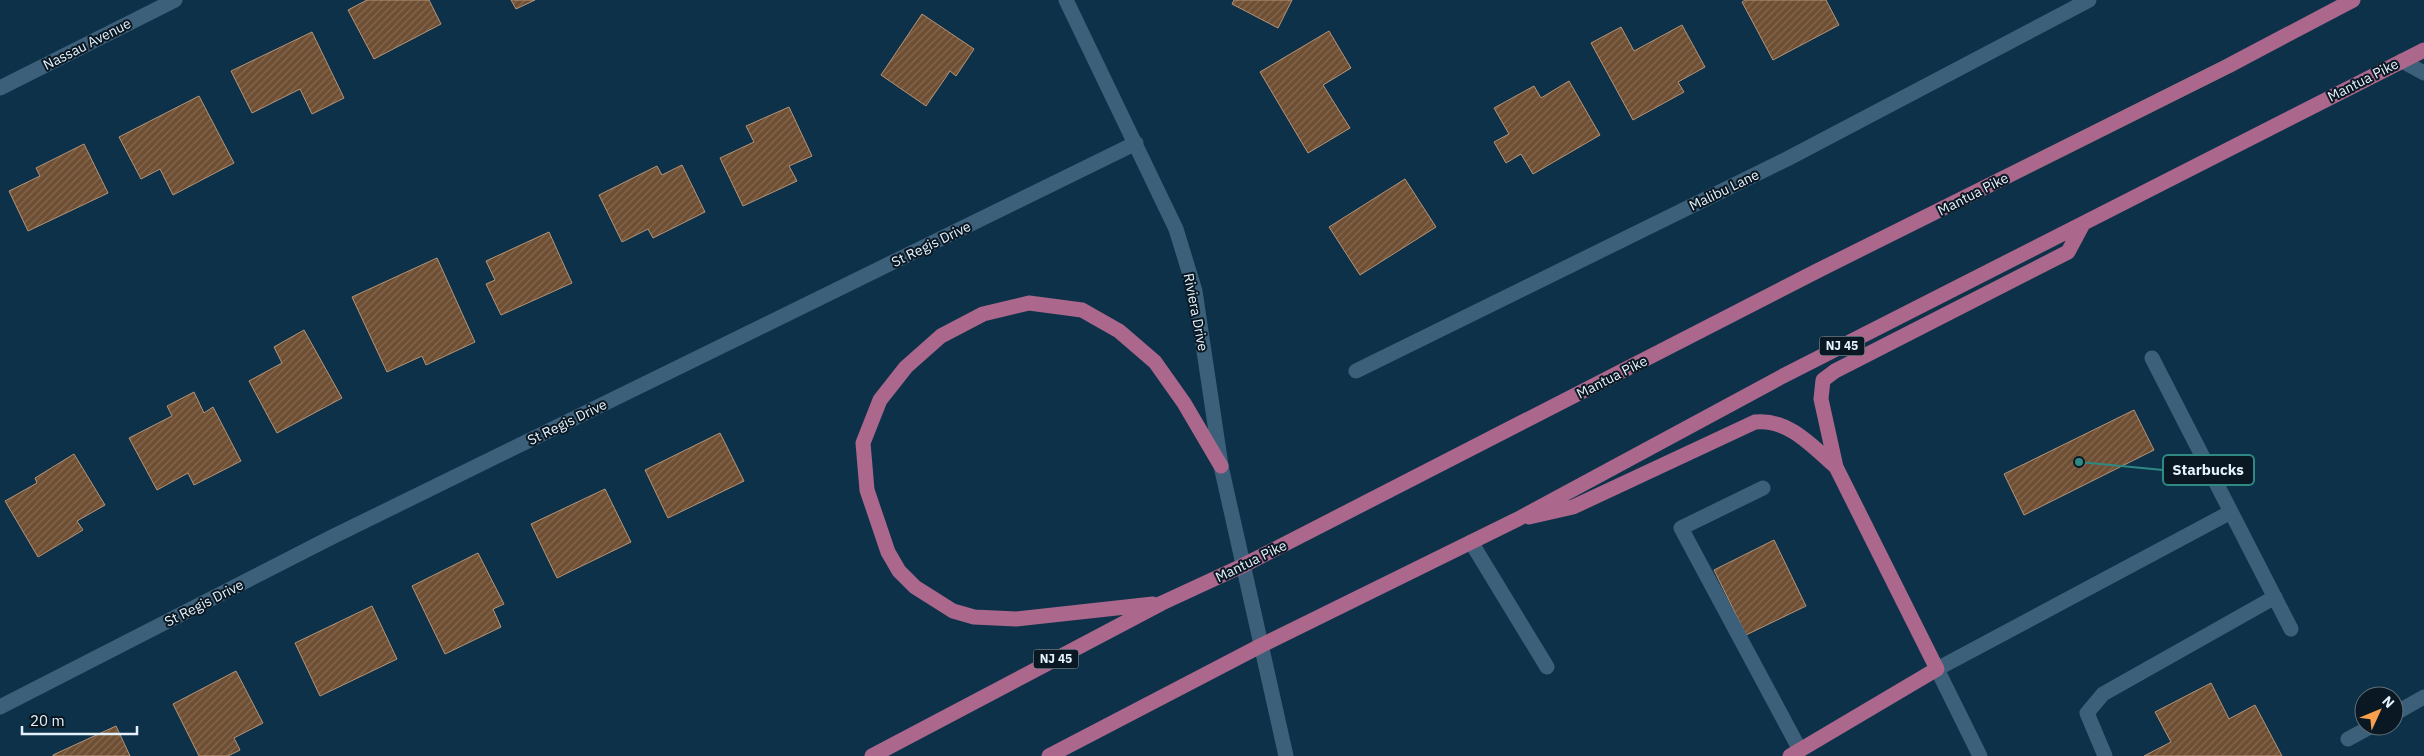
<svg xmlns="http://www.w3.org/2000/svg" width="2424" height="756" viewBox="0 0 2424 756" font-family="'IBM Plex Sans',sans-serif">
	<defs>
		<pattern id="building-hatch" width="6" height="6" patternUnits="userSpaceOnUse" patternTransform="scale(1.25)"><rect width="6" height="6" fill="#6f4f33"/><path d="M-1 1l2-2M0 6l6-6M5 7l2-2" fill="none" stroke="#846951"/></pattern>
	</defs>
	<rect width="100%" height="100%" fill="#0d3149"/>
	<!-- building -->
	<path fill="url(#building-hatch)" stroke="#b79476" d="M367,0H429L441,24L374,59L348,10Z
		M511,0H535L516,9Z
		M1234,0H1292L1278,28L1232,4Z
		M1745,0H1826L1839,25L1773,60L1742,2Z
		M922,14L974,49L956,76L950,71L926,106L881,75Z
		M1682,25L1705,67L1678,82L1684,92L1633,120L1591,43L1621,27L1634,51Z
		M1329,31L1351,68L1323,85L1350,128L1308,153L1260,72Z
		M312,32L344,98L312,114L300,89L252,113L231,71Z
		M1569,81L1600,135L1533,174L1521,154L1506,163L1494,142L1509,134L1494,108L1534,86L1541,98Z
		M199,96L234,163L173,195L160,169L141,179L119,137Z
		M789,107L812,156L789,166L797,181L743,206L720,158L754,142L746,126Z
		M84,144L108,193L28,231L9,191L40,176L36,168Z
		M682,165L705,212L653,238L648,229L622,242L599,195L657,166L662,175Z
		M1405,179L1436,227L1360,275L1329,227Z
		M549,232L572,283L501,315L486,284L495,280L486,261Z
		M437,258L475,342L426,365L422,356L387,372L352,297Z
		M304,330L342,398L277,433L249,381L282,363L274,347Z
		M194,392L204,413L213,407L241,461L194,485L188,473L157,490L129,438L172,416L167,406Z
		M2134,410L2154,450L2024,515L2004,474Z
		M720,433L744,481L668,518L645,470Z
		M74,454L105,505L77,521L83,530L38,557L5,501L37,483L35,478Z
		M605,489L631,542L557,578L531,524Z
		M1774,540L1806,606L1746,635L1714,570Z
		M478,553L504,604L493,609L501,627L445,654L412,586Z
		M372,606L397,659L320,696L295,643Z
		M236,671L263,723L234,738L240,750L228,756H199L173,704Z
		M2211,683L2229,719L2255,705L2282,756H2144L2171,742L2155,712Z
		M116,726L130,756H53V755Z"/>
	<g fill="none" stroke-linecap="round" stroke-linejoin="round">
		<!-- service -->
		<path stroke="#3d607a" stroke-width="15" d="M2402,61L2424,73
			M2152,358L2231,512
			M1763,488L1681,528L1800,750
			M1471,542L1547,667
			M1937,669L2231,512L2291,629
			M2394,714L2424,697
			M2348,739L2372,726
			M2105,756L2087,713L2103,694L2275,597"/>
		<!-- minor -->
		<path stroke="#3d607a" stroke-width="15" d="M1066,0L1176,229L1195,291L1221,465
			M0,88L175,0
			M1356,371L1787,159L2089,0
			M1937,669L1980,756
			M0,707L332,537L1136,143"/>
		<!-- tertiary -->
		<path stroke="#3d607a" stroke-width="15" d="M1221,466L1286,756"/>
		<!-- primary -->
		<path stroke="#ab678c" stroke-width="15" d="M1529,517L1573,507L1755,422C1788,418 1813,447 1836,467
			M1153,604L1016,619L974,617L953,611L915,587L899,571L888,552L867,490L863,443L880,400L906,367L941,336L983,314L1029,303L1082,310L1119,331L1155,362L1184,403L1221,466
			M872,756L1162,603L1242,566L1817,271L2228,66L2353,0
			M1049,756L1262,645L1518,519L1783,376L2424,50
			M1790,756L1937,669L1836,467L1821,399L1823,380L1835,371L2068,252L2083,224"/>
	</g>
	<g text-anchor="middle" stroke-width="4" stroke-linejoin="round" paint-order="stroke">
		<!-- shield labels -->
		<g fill="#091823" stroke="#a4b1ba" stroke-width="1">
			<rect x="1819.5" y="336.5" width="45" height="19" rx="4"/>
			<rect x="1033.5" y="649.5" width="45" height="19" rx="4"/>
		</g>
		<g font-size="12" font-weight="bold" fill="#e6f2fb">
			<text x="1842" y="350">NJ 45</text>
			<text x="1056" y="663">NJ 45</text>
		</g>
		<!-- street labels -->
		<g font-size="14" fill="#e6f2fb" stroke="#091823">
			<text transform="translate(87 44) rotate(-27)" y="5">Nassau Avenue</text>
			<text transform="translate(2363 80) rotate(-27)" y="5">Mantua Pike</text>
			<text transform="translate(1724 190) rotate(-26)" y="5">Malibu Lane</text>
			<text transform="translate(1973 194) rotate(-27)" y="5">Mantua Pike</text>
			<text transform="translate(931 244) rotate(-26)" y="5">St Regis Drive</text>
			<text transform="translate(1196 312) rotate(79)" y="5">Riviera Drive</text>
			<text transform="translate(1612 377) rotate(-27)" y="5">Mantua Pike</text>
			<text transform="translate(567 422) rotate(-26)" y="5">St Regis Drive</text>
			<text transform="translate(1251 561) rotate(-26)" y="5">Mantua Pike</text>
			<text transform="translate(204 603) rotate(-27)" y="5">St Regis Drive</text>
		</g>
	</g>
	<!-- callouts -->
	<path fill="none" stroke="#2f8983" stroke-width="2" d="M2079 462L2163 470"/>
	<circle fill="#2f8983" stroke="#091823" stroke-width="2" cx="2079" cy="462" r="5"/>
	<rect fill="#091823" stroke="#2f8983" stroke-width="2" x="2163" y="455" width="91" height="30" rx="5"/>
	<g font-size="15" text-anchor="middle" font-weight="bold" fill="#e6f2fb">
		<text x="2208" y="475">Starbucks</text>
	</g>
	<!-- north arrow -->
	<g transform="translate(2379 711) rotate(46)"><circle r="24" fill="#091823" stroke="#616f79"/>
	<path d="M0-4L9 19L0 12L-9 19Z" fill="#f8a04b"/>
	<text y="-8" font-size="14" font-weight="bold" text-anchor="middle" fill="#e6f2fb">N</text>
	</g>
	<!-- scale -->
	<path d="M22 726v8h115v-8" fill="none" stroke="#e6f2fb" stroke-width="2.5"/>
	<text x="30" y="726" font-size="15" fill="#e6f2fb" stroke="#091823" stroke-width="4" paint-order="stroke">20 m</text>
</svg>
